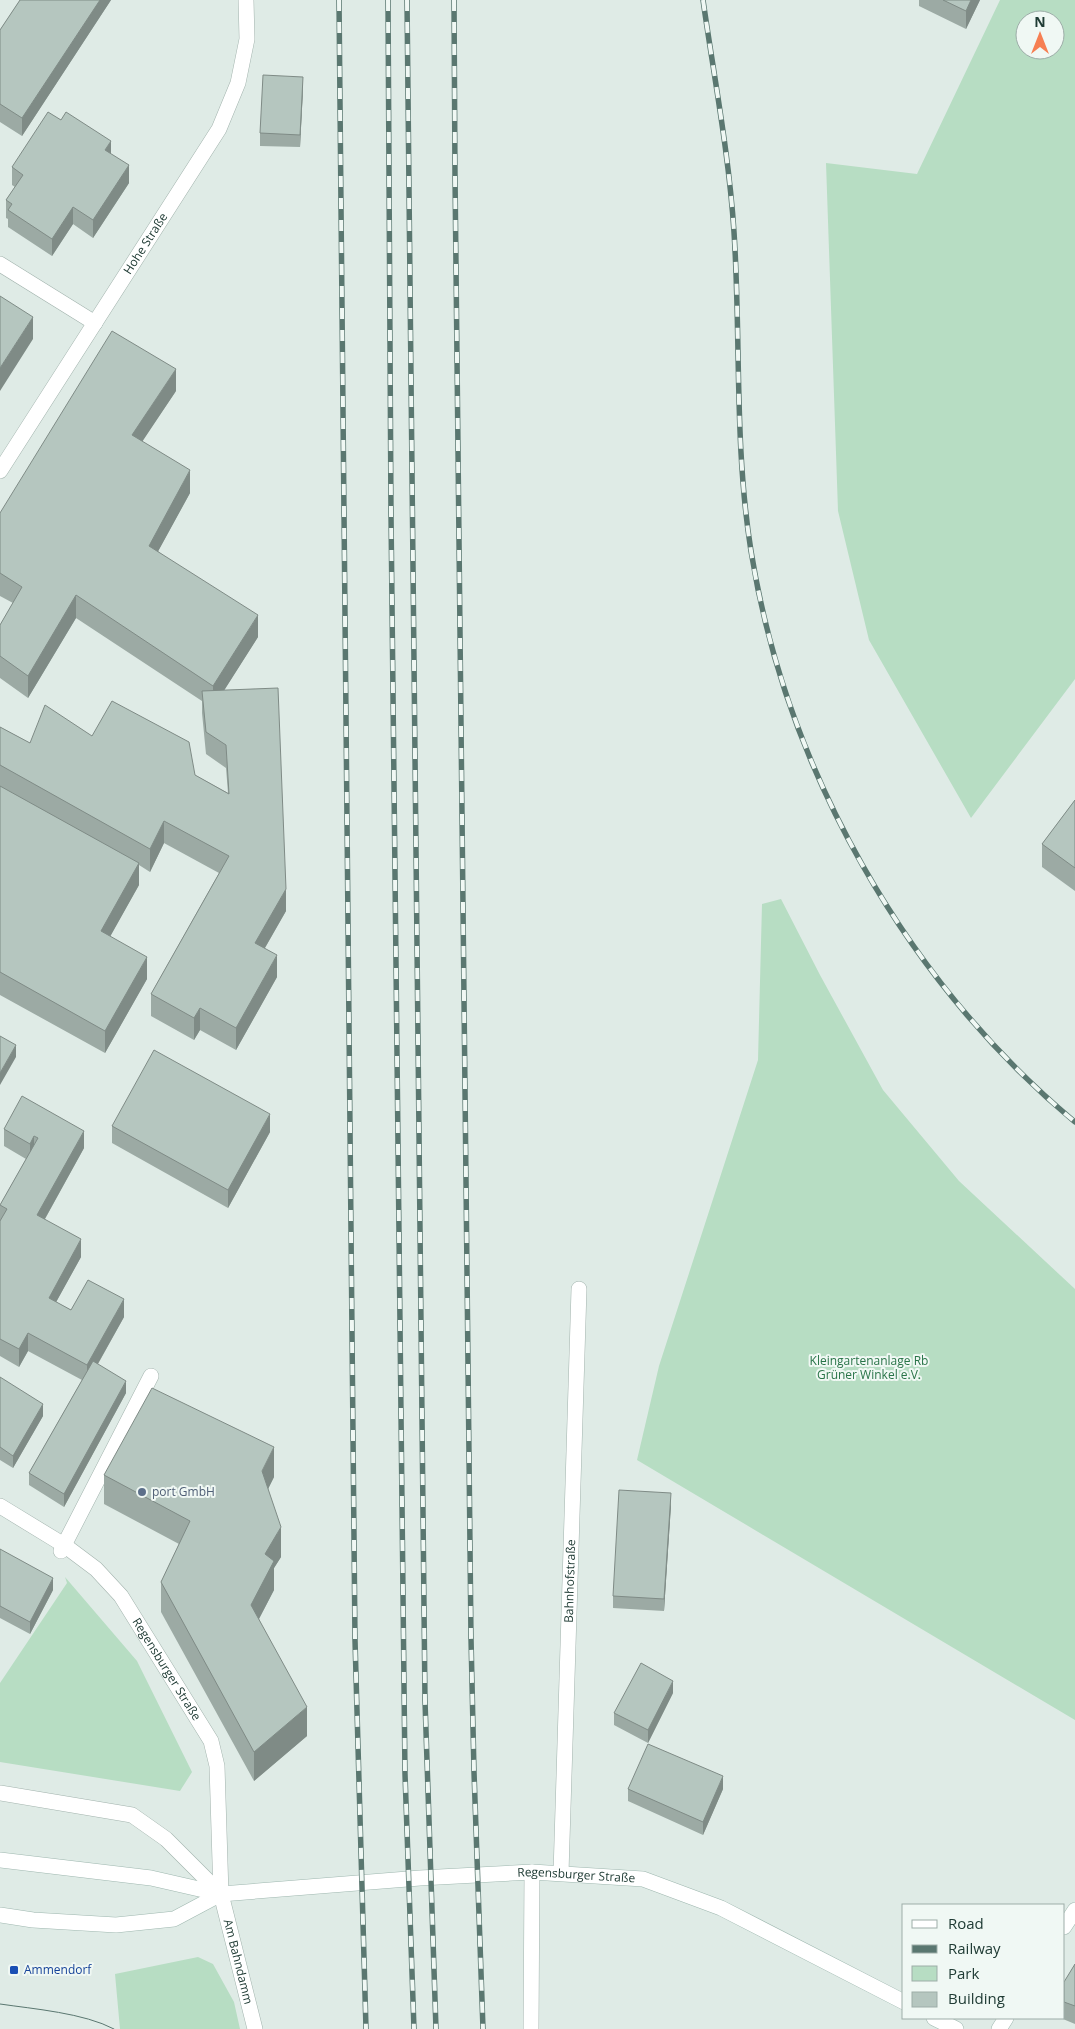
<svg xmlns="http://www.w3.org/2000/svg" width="1075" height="2029" viewBox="0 0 1075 2029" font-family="'Open Sans',sans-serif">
	<rect width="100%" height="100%" fill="#dfebe6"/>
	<!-- green -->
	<path fill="#b7ddc3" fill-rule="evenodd" d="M1000,0H1075V679L971,818L869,640L838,511L826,163L917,174ZM1025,20H1055V50H1025Z
		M781,899L820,975L883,1090L959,1181L1075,1289V1720L637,1460L659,1366L758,1060L762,904Z
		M65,1577L137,1661L192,1772L180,1791L0,1762V1683L67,1583Z
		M198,1957L213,1964L234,2002L240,2029H120L115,1974Z"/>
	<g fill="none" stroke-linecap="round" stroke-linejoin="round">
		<!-- lane casing -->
		<g stroke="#a2b3ad" stroke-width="16">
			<path id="lane" d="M0,264L95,323
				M61,1551L151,1376
				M0,1793L132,1815L166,1839L221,1894"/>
		</g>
		<!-- street casing -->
		<g stroke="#a2b3ad" stroke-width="16">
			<g id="street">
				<path id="s1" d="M0,471L219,129L238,83L247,39L246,0"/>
				<path id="s2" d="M0,1506L64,1545L96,1569L121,1596L211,1741L217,1766L221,1894L255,2029"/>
				<path id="s3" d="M561,1873L579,1289"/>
				<path d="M531,2029L532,1872"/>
			</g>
		</g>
		<!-- secondary casing -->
		<g stroke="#9eb7af" stroke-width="16">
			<g id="secondary">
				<path id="s4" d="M0,1860L151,1878L221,1894L420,1878L532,1872L643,1879L721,1908L904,2002"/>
				<path d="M0,1915L33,1920L116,1925L174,1919L221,1894"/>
				<path d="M1064,1927L1075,1910"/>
				<path d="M934,2018L956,2029"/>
				<path d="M999,2029L1006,2018"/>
			</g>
		</g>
		<!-- lane -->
		<use href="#lane" stroke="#fff" stroke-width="15"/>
		<!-- street -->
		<use href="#street" stroke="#fff" stroke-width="15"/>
		<!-- secondary -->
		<use href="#secondary" stroke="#fff" stroke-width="15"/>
		<!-- tram -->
		<path stroke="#5a7770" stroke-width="1" d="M0,2004C34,2009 84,2013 114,2029"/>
		<!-- rail casing -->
		<g stroke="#5a7770" stroke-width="5.5">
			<path id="rail" d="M339,0L355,1640L366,2029
				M388,0L391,514L405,1774L414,2029
				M407,0L425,1701L436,2029
				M454,0L455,175L471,1638L474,1772L483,2029
				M703,0C714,77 729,154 734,232C741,338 734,445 751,551C786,769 905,980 1075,1122"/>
		</g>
		<!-- rail -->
		<use href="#rail" stroke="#f0f8f4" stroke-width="4" stroke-dasharray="11" stroke-linecap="butt"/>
	</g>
	<!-- wall -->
	<path fill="#9caaa4" d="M20,0H111L22,136L0,122V30Z
		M919,0H980L966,29L919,6Z
		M303,89L300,147L260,146V133Z
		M111,154L129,183L93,238L73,224L52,256L8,227V219L6,218V200L15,187L12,185V167Z
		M176,391L142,441L190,493L158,551L258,637L224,690L286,911L265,948L277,977L236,1050L200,1030L194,1040L151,1016V994L219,873L164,843L150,872L139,865V885L110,936L147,979L105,1053L0,995V727L30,743L92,736L195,775L228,793L226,768L206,754L202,713V701L76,618L28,698L0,678V625L13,603L0,596V513Z
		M1075,800V891L1042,867V844Z
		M112,1126L270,1132L228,1208L112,1143Z
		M4,1129L84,1148L45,1219L81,1257L56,1302L71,1310L124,1317L98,1364L126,1393L64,1507L29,1485V1473L82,1380L28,1351L19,1367L0,1356V1205L26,1159L4,1146Z
		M0,1377L43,1416L13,1468L0,1460Z
		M104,1475L274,1477L268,1489L281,1557L274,1568V1590L259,1619L307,1736L254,1781L161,1612V1582L179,1544L104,1504Z
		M671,1505L664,1611L613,1608V1596Z
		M0,1549L53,1590L30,1634L0,1618Z
		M673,1693L648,1743L614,1725V1713Z
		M628,1789H723L703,1835L628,1801Z
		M1075,1964V2024L1063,2019V2018H1064V1982Z"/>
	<!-- shaded-wall -->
	<path fill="#7f8b86" d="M100,0H111L22,136V118Z
		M971,0H980L966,29V11Z
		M303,77V89L300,147V135Z
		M111,141V159L105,150Z
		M129,165V183L93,238V220Z
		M73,207V224L52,256V239Z
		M33,317V339L0,391V368Z
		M176,369V391L132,457V435Z
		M190,470V493L149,568V546Z
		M76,595V618L28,698V676Z
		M258,615V637L213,708V686Z
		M164,821V843L150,872V849Z
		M139,863V885L101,953V931Z
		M286,889V911L255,965V943Z
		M277,955V977L236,1050V1028Z
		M147,957V979L105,1053V1031Z
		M200,1008V1030L194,1040V1018Z
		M16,1045V1057L0,1085V1073Z
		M270,1114V1132L228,1208V1190Z
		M84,1131V1148L37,1233V1215Z
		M34,1136V1154L30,1161V1144Z
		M81,1239V1257L49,1315V1298Z
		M124,1299V1317L87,1383V1365Z
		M28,1333V1351L19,1367V1349Z
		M126,1381V1393L64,1507V1494Z
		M43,1404V1416L13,1468V1456Z
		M274,1447V1477L262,1501V1471Z
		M671,1493V1505L664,1611V1599Z
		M281,1527V1557L274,1568V1590L251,1634V1605L265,1554Z
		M53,1578V1590L30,1634V1622Z
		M673,1681V1693L648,1743V1730Z
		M307,1707V1736L254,1781V1752Z
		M723,1776V1789L703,1835V1822Z"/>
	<!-- building -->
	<path fill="#b5c6bf" stroke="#7f8b86" d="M20,0H100L22,118L0,104V30Z
		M943,0H971L966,11Z
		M263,75L303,77L300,135L260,133Z
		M48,112L61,120L66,112L111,141L105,150L129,165L93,220L73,207L52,239L8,210L12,204L6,200L23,175L12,167Z
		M0,296L33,317L0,368Z
		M112,331L176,369L132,435L190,470L149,546L258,615L213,686L76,595L28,676L0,656V625L22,587L0,573V513Z
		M278,688L286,889L255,943L277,955L236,1028L200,1008L194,1018L151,994L229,856L164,821L150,849L0,765V727L30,743L45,705L92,736L112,701L189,742L195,775L229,794L226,745L206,732L202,691Z
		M0,786L139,863L101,931L147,957L105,1031L0,972Z
		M1075,800V868L1042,844Z
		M0,1036L16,1045L0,1073Z
		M154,1050L270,1114L228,1190L112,1126Z
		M22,1096L84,1131L37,1215L81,1239L49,1298L71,1310L88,1280L124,1299L87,1365L28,1333L19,1349L0,1339V1221L7,1209L0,1205L38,1138L34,1136L30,1144L4,1129Z
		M93,1361L126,1381L64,1494L29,1473Z
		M0,1377L43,1404L13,1456L0,1447Z
		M152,1388L274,1447L262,1471L281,1527L265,1554L274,1561L251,1605L307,1707L254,1752L161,1582L190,1521L104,1475Z
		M619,1490L671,1493L664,1599L613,1596Z
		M0,1549L53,1578L30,1622L0,1606Z
		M641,1663L673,1681L648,1730L614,1713Z
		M648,1744L723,1776L703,1822L628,1789Z
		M1075,1964V2006L1064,2002V1982Z"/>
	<!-- markers -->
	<circle fill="#5c6f8a" stroke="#f0f8f4" stroke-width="2" cx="142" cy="1492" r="5"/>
	<rect fill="#1a4fb4" stroke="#f0f8f4" stroke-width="2" x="9" y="1965" width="10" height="10" rx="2.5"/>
	<g text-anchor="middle" stroke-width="4" stroke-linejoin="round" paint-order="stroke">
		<!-- street labels -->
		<g font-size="12" fill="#203c35" stroke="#f0f8f4">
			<text dy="4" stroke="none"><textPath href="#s1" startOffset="270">Hohe Straße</textPath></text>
			<text dy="4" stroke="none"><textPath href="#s3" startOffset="292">Bahnhofstraße</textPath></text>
			<text dy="4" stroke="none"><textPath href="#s2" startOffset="238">Regensburger Straße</textPath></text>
			<text dy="4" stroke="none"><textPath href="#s4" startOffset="580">Regensburger Straße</textPath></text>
			<text dy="4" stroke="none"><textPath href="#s2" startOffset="546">Am Bahndamm</textPath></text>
		</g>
		<!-- park labels -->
		<g font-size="12" fill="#297448" stroke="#f0f8f4">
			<text x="869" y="1365">Kleingartenanlage Rb<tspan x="869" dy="14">Grüner Winkel e.V.</tspan></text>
		</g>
		<!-- service labels -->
		<g font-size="12" fill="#4e5e75" stroke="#f0f8f4" text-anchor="start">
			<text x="152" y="1496">port GmbH</text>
		</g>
		<!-- transit labels -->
		<g font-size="12" fill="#164399" stroke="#f0f8f4" text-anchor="start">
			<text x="24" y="1974">Ammendorf</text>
		</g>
	</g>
	<!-- legend -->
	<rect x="902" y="1904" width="162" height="115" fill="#f0f8f4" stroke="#9dada8"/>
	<rect x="912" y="1920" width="25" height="8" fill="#ffffff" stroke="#9dada8"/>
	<text x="948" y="1929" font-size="15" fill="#203c35">Road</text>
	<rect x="912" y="1945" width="25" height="8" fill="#5a7770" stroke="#9dada8"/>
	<text x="948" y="1954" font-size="15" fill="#203c35">Railway</text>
	<rect x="912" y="1966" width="25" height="15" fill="#b7ddc3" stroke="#9dada8"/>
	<text x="948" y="1979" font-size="15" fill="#203c35">Park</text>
	<rect x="912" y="1992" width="25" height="15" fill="#b5c6bf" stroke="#9dada8"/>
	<text x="948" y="2004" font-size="15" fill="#203c35">Building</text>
	<!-- north arrow -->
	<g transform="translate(1040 35)"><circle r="24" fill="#f0f8f4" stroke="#9dada8"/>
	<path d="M0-4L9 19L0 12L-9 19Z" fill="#f67f52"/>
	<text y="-8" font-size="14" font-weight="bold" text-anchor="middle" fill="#203c35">N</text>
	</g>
</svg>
